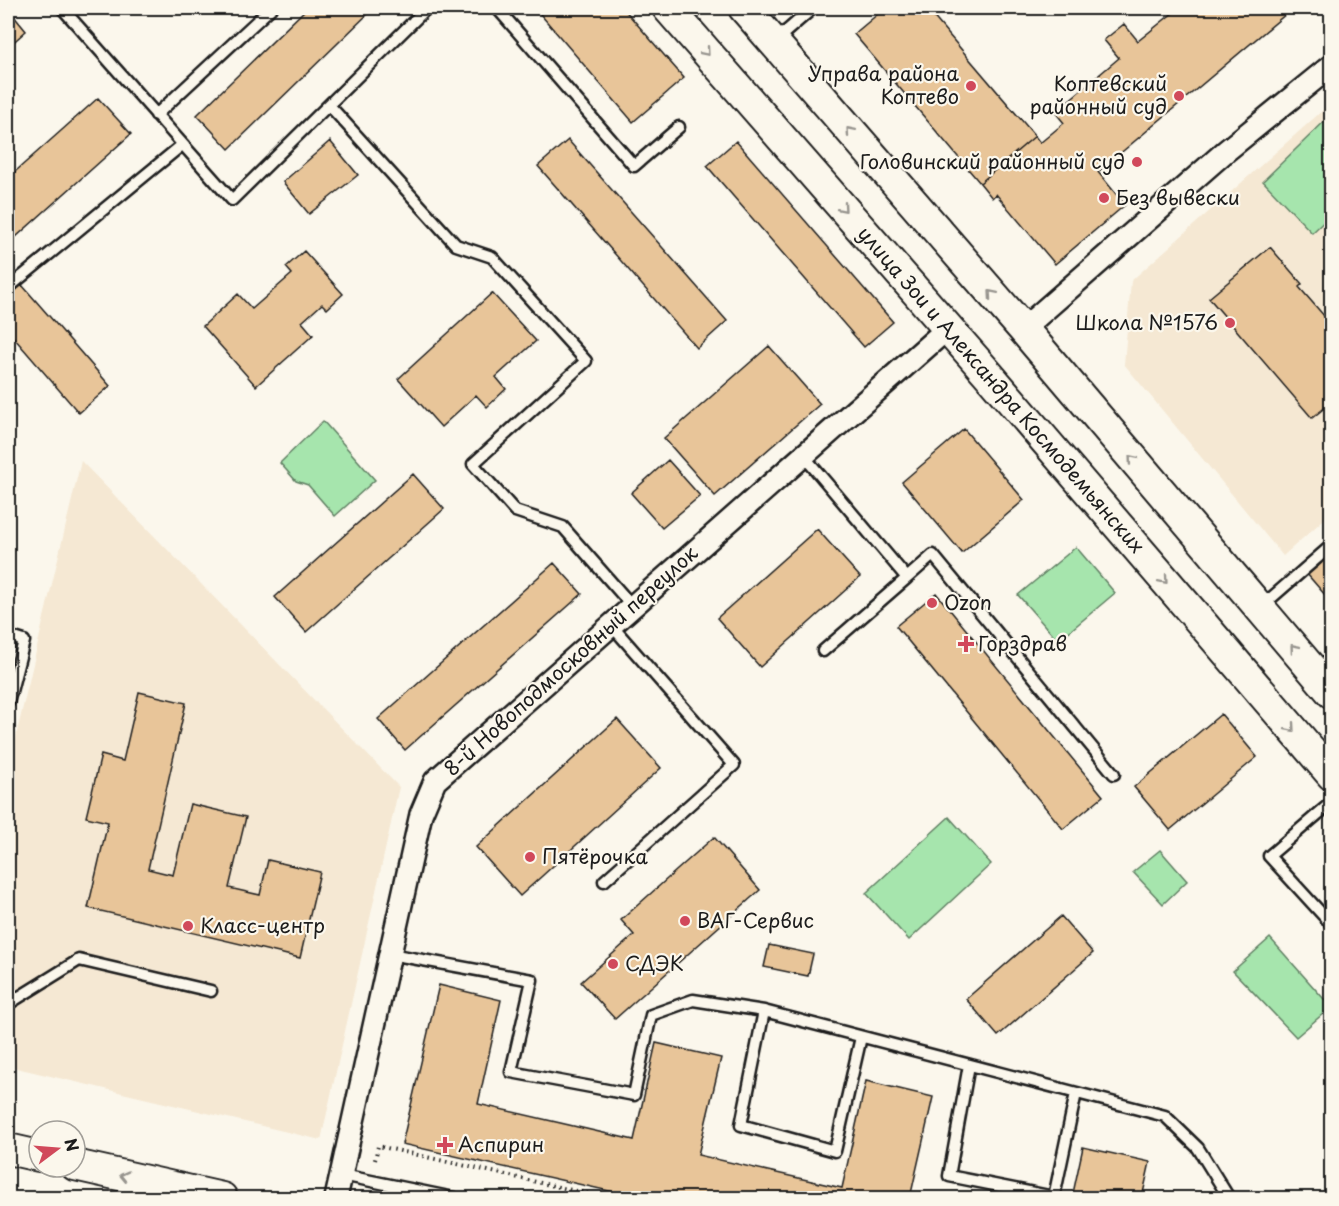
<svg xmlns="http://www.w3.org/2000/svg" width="1339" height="1206" viewBox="0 0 1339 1206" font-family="'Playpen Sans',sans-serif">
	<rect width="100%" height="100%" fill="#fbf7ec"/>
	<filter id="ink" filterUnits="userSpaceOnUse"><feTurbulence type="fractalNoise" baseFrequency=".0167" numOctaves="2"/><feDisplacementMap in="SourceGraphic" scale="12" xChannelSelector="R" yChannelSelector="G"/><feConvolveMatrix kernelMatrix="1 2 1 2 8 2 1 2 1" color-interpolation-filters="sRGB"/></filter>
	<g filter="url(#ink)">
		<!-- built -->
		<path fill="#f5e8d3" d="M1331,103V513L1283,556L1124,364L1131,281Z
			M81,461L399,787L321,1140L8,1066V770Z"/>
		<!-- green -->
		<path fill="#a6e5ad" stroke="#618064" stroke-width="1.5" d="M1331,115V215L1312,233L1263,181Z
			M323,421L375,480L335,516L308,485L296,481L280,463Z
			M1076,547L1115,593L1058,641L1018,595Z
			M949,817L991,864L909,940L866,893Z
			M1160,850L1187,881L1163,904L1133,872Z
			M1270,938L1331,1007L1296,1037L1233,971Z"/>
		<!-- building -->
		<path fill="#e8c599" stroke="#1c1c1c" stroke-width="1.5" d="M307,8H374L229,149L197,115Z
			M535,8H623L684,78L633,122Z
			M885,8H926L1035,136L980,183L854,34Z
			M1179,8H1293L1098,172L1125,205L1055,264L996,194L992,198L980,183L1035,136L1040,143L1064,123L1055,112L1119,58L1104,40L1124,24L1138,41Z
			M8,9L26,31L8,47Z
			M98,98L131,134L8,244V178Z
			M568,140L727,321L697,348L538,166Z
			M330,141L358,175L309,214L283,182Z
			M736,141L893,322L864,347L707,166Z
			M1270,247L1302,284L1299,287L1332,325V402L1312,418L1209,298Z
			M304,251L343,294L327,309L322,304L302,322L313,335L256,386L203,326L238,294L252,309L292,274L286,267Z
			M22,285L110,386L79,413L8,331V297Z
			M492,293L536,341L496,377L506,389L487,407L476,395L441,427L398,379Z
			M769,346L820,404L715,496L664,438Z
			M964,429L1024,500L962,553L902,482Z
			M668,460L700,496L662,528L631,493Z
			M413,474L444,509L306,632L275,597Z
			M817,529L860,577L760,667L717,618Z
			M1332,554V603L1307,574Z
			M554,563L582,594L405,750L378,719Z
			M936,593L1103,796L1063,829L896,626Z
			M139,692L186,703L148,869L173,875L190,804L246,817L229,888L260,895L268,860L320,872L300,958L88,908L108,822L86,817L101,755L123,761Z
			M1221,714L1257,757L1170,830L1134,787Z
			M617,719L661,768L520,896L476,847Z
			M714,837L760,890L615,1019L581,982L634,935L621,920Z
			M1061,916L1093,953L998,1036L966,999Z
			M769,945L813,954L808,976L764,967Z
			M439,985L501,1000L478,1104L634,1140L656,1043L721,1058L698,1155L842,1188L866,1081L933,1097L910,1198H640L402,1144Z
			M1083,1147L1150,1162L1142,1198H1072Z"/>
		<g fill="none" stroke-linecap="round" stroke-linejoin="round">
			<!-- service casing -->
			<g stroke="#1c1c1c" stroke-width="15">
				<path id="service" d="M62,8L232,200L427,8
					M497,8L634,166L679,127
					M775,41L813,8
					M329,105L456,245L492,257L586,361L473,464L515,511L563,527L633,607
					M156,115L271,8
					M8,288L182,145
					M803,455L907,578L933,555L1114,774
					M1262,606L1332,545
					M8,636L24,641L8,703
					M823,651L907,578
					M1332,802L1269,856L1332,925
					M604,881L734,765L612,626
					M390,954L532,980L511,1072L634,1095L651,1015L693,1000L764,1011L1165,1116L1198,1148L1229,1198
					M8,1004L79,960L211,991
					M764,1011L741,1125L835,1151L861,1037
					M969,1065L949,1176L1054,1197L1076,1093
					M342,1175L454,1198"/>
			</g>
			<!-- minor casing -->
			<g stroke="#1c1c1c" stroke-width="26">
				<path id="minor" d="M1023,329L1226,151L1332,65
					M336,1198L421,814L435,781L948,328"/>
			</g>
			<!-- secondary casing -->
			<g stroke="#1c1c1c" stroke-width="34">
				<path id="secondary" d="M668,8L989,375L1332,775
					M744,8L1023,329L1332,693
					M8,1149L39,1156
					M75,1165L222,1198"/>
			</g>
			<!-- path -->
			<path stroke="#1c1c1c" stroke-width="4" stroke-dasharray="1.5 4.5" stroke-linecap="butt" d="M375,1160L378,1146L607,1198"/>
			<!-- service -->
			<use href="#service" stroke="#fbf7ec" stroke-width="10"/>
			<!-- minor -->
			<use href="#minor" stroke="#fbf7ec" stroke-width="21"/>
			<!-- secondary -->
			<use href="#secondary" stroke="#fbf7ec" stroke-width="30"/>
		</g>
		<!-- one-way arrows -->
		<defs><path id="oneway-chevron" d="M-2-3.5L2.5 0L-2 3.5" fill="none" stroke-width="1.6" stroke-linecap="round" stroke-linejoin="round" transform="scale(1.5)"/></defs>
		<g stroke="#97948e">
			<use href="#oneway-chevron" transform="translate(706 52) rotate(49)"/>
			<use href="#oneway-chevron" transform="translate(850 131) rotate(-131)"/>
			<use href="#oneway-chevron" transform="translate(843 208) rotate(49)"/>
			<use href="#oneway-chevron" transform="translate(992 294) rotate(-131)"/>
			<use href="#oneway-chevron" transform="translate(1132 459) rotate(-130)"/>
			<use href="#oneway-chevron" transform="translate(1164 580) rotate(49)"/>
			<use href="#oneway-chevron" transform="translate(1294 648) rotate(-130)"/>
			<use href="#oneway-chevron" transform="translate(1291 728) rotate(49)"/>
			<use href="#oneway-chevron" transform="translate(124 1176) rotate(-167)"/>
		</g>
	</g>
	<!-- markers -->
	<g fill="#d1495b" stroke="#fbf7ec" stroke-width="2">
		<circle cx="971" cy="86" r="6"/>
		<circle cx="1179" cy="96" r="6"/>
		<circle cx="1137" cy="162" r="6"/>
		<circle cx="1104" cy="198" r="6"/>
		<circle cx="1230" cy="323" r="6"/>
		<circle cx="932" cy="603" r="6"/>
		<path d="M963 635h6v6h6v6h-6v6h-6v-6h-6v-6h6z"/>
		<circle cx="530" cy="857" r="6"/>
		<circle cx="685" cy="921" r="6"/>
		<circle cx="188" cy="926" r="6"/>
		<circle cx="613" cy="964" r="6"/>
		<path d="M442 1136h6v6h6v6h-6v6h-6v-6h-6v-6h6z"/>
	</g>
	<g text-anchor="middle" stroke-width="4.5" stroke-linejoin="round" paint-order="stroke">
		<!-- poi labels -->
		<g font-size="20" fill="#1c1c1c" stroke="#fbf7ec" text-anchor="start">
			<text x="959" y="81" text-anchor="end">Управа района<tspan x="959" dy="23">Коптево</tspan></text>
			<text x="1167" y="91" text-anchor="end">Коптевский<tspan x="1167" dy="23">районный суд</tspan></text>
			<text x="1125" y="169" text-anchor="end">Головинский районный суд</text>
			<text x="1116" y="205">Без вывески</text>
			<text x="1218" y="330" text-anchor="end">Школа №1576</text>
			<text x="944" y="610">Ozon</text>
			<text x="978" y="651">Горздрав</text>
			<text x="542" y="864">Пятёрочка</text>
			<text x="697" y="928">ВАГ-Сервис</text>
			<text x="200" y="933">Класс-центр</text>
			<text x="625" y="971">СДЭК</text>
			<text x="458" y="1152">Аспирин</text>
		</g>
		<!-- street labels -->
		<g font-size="20" fill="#1c1c1c" stroke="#fbf7ec">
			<text transform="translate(1001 390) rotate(49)" y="7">улица Зои и Александра Космодемьянских</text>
			<text transform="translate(571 661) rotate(-42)" y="7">8-й Новоподмосковный переулок</text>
		</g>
	</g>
	<!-- margin -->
	<rect width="1339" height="1206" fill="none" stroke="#fbf7ec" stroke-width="30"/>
	<rect x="15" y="15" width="1309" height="1176" fill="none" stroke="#1c1c1c" stroke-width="2" filter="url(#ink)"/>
	<!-- north arrow -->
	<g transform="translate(57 1149) rotate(74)"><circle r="28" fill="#fbf7ec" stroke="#a29f99" stroke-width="1.5"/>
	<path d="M0-4.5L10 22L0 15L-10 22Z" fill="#d1495b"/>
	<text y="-9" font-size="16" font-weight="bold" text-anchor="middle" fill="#1c1c1c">N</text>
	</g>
</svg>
